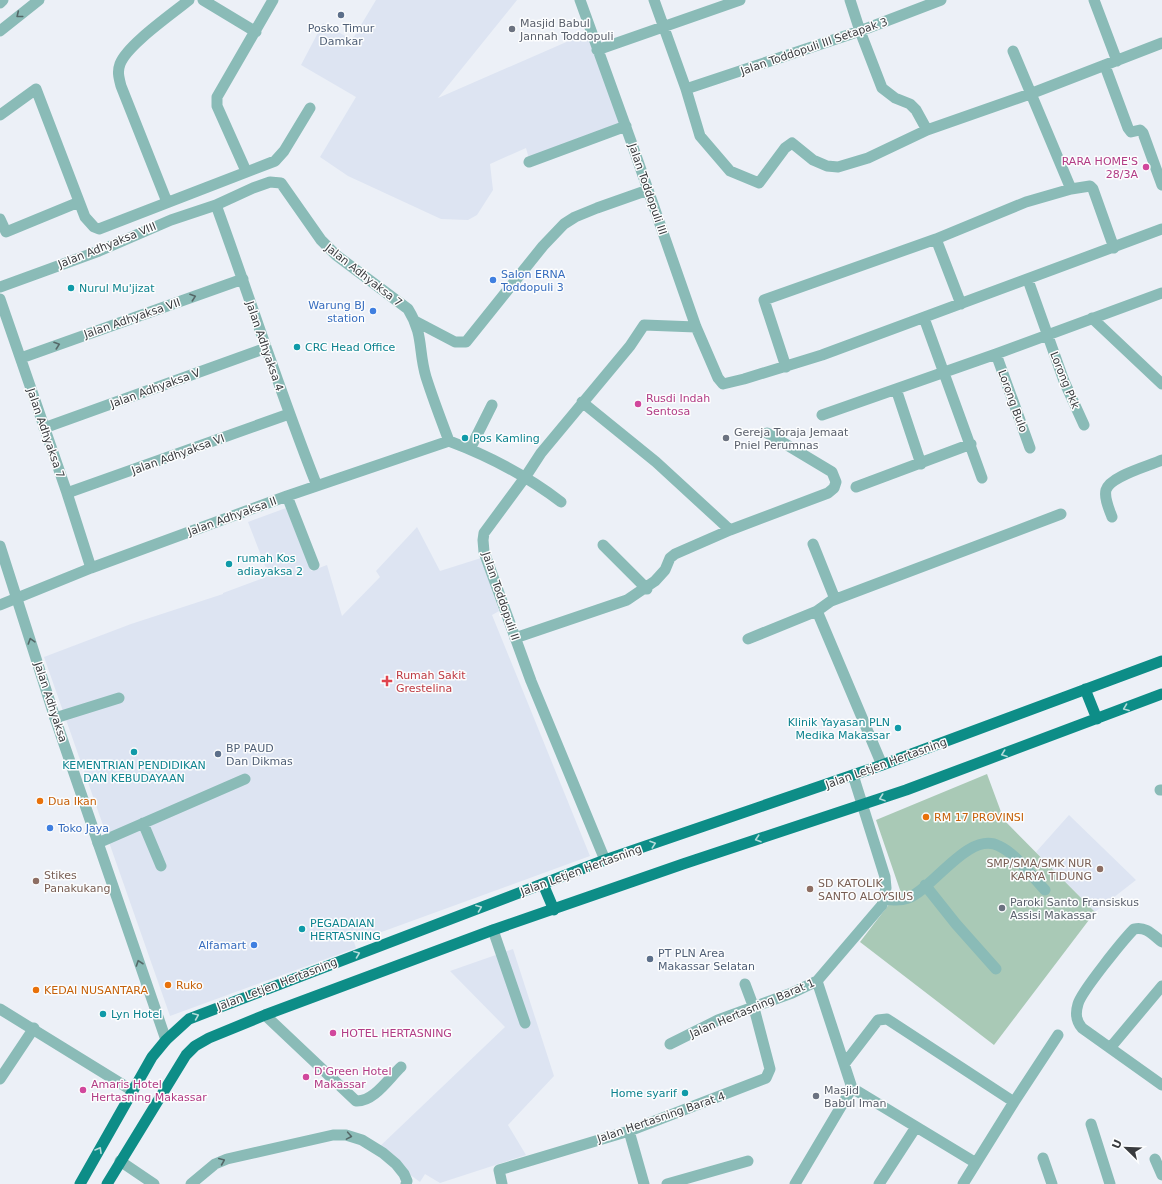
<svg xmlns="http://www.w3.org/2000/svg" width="1162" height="1184" viewBox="0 0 1162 1184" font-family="'DejaVu Sans',sans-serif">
	<rect width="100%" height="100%" fill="#ecf0f7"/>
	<!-- built -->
	<path fill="#dde4f2" d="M376,0H517L438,98L587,33L623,129L530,162L526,148L490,164L493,190L477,215L468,220L441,219L348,176L320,157L356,97L301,65L323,23L352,40Z
		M286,508L311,571L327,565L342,616L380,577L376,571L417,527L440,571L481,558L499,611L492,615L590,856L354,942L356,948L170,1016L44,657L131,624L223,594V593L269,576L248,522Z
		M1069,815L1136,880L1095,912L1036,852Z
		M513,949L554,1076L508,1125L526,1155L440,1183L425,1174L420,1182L376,1150L505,1027L450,971Z"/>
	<!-- green -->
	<path fill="#a9c9b6" d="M987,774L1004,820L1095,912L994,1045L860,942L900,890L876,820Z"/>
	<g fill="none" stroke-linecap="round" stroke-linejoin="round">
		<!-- minor -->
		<path stroke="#8abbb7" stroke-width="11" d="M203,0L256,32
			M580,0L632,144L696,327L718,378L723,384L744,379L822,355L1162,229
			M654,0L686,89L700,136L730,171L759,183L785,148L792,143L813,160L827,166L838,167L868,158L927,130L1030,94L1162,43
			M850,0L860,31L882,88L895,98L910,104L916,110L927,130
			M1094,0L1117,61
			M597,50L740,0
			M1013,51L1071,189
			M1105,66L1128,128L1131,132L1140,130L1143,133L1162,185
			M686,89L860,31L941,0
			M0,115L36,89L85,217L94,227L99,229L275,161L284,151L310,108
			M529,162L626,126
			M246,171L217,106V97L273,0
			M167,202L121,86C119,78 117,72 120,64C127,45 172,14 189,0
			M216,205C250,298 280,393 317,486
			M0,219L6,232L79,202
			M936,239L961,304
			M1028,280L1064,381L1084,425
			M0,287L99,251L171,220L216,205L253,188L270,182L281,183L321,240L336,255L408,309C424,335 418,350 426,377C433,399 441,420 449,441
			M0,299L67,493L91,568
			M924,318L982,478
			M1092,318L1162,384
			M415,321L455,342H466L543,246L564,224L575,217L597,208L648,190
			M996,354L1030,448
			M21,358L243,279
			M786,367L764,300L936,239L1026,202L1071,189L1090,186L1093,189L1114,248
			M896,389L921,464
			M582,402L656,462L730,530
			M822,415L996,354L1162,293
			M44,428L266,348
			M449,441C489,456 527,476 561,502
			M470,449L492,405
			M856,487L971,444
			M67,493L289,414
			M287,496L314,565
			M1112,517C1109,509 1104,498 1106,490C1110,476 1149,466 1162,460
			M813,544L835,599
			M603,545L647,589
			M0,605L91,568L287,496L449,441
			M515,638L627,600L655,581L665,570L670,558L675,554L730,530L828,493L834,488L836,482L832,472L767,433
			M748,639L817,611
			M55,718L119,698
			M882,765L817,611L831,601L1061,514
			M1160,790H1162
			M143,823L161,866
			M98,843L245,779
			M605,860L531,681L484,552L483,540L484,533L526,476L541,453L630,346L644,325L696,327
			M925,885L956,924L996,969
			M884,899C892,900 900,901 908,898C933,889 969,830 999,846C1015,853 1033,877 1045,890
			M493,930L525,1023
			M1162,942C1153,935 1146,926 1134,929C1124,939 1081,992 1078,1004C1075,1014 1076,1021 1082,1028L1162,1085
			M817,981L852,1088L976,1163
			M265,1015L356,1101C374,1102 389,1078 401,1067
			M670,1044L718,1020L792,993L817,981L882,905L886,888L885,877L853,775
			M1110,1048L1162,986
			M845,1063L878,1020L887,1019L1014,1102
			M0,1079L34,1028
			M1091,1124L1110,1184
			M629,1131L644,1184
			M1043,1158L1052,1184
			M1155,1159L1162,1175
			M120,1161L154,1184
			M191,1184L215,1164L227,1159L333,1135H346L362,1140L383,1153L396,1164L404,1174L407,1181L406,1184
			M502,1184L499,1170L629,1131L766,1078L770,1069L754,1008L745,984
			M667,1184L748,1161
			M795,1184L852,1088
			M879,1184L916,1127
			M963,1184L1014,1102L1058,1035"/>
		<!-- tertiary -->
		<path stroke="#8abbb7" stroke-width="11" d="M0,3L3,0
			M0,31L39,0
			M0,546L55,718L166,1040
			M0,1009L133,1091"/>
		<!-- primary -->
		<path stroke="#0d8d87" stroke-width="11" d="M1085,689L1097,719
			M543,884L554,910
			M80,1184L152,1057L166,1040L189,1019L605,860L882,765L1162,661
			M107,1184L186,1055L195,1046L209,1038L265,1015L493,930L683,864L906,790L1162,694"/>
	</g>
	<!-- one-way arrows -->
	<defs><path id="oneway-chevron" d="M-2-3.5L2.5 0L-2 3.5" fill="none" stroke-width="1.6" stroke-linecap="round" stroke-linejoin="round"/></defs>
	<g stroke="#556868">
		<use href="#oneway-chevron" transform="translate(19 15) rotate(141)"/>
		<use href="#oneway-chevron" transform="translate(193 297) rotate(-19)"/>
		<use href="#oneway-chevron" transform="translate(57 345) rotate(-19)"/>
		<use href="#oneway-chevron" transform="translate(31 641) rotate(-107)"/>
		<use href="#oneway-chevron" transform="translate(139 963) rotate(-109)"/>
		<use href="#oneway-chevron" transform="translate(349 1136) rotate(10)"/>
		<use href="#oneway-chevron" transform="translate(222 1161) rotate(-23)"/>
	</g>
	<g stroke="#b4dbda">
		<use href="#oneway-chevron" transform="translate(1126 708) rotate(159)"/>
		<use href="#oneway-chevron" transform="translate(1004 754) rotate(160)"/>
		<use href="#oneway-chevron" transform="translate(882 798) rotate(161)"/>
		<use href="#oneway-chevron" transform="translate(758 839) rotate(162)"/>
		<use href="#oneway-chevron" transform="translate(653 844) rotate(-19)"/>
		<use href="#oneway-chevron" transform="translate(479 908) rotate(-21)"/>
		<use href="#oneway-chevron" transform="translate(357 954) rotate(-21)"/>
		<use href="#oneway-chevron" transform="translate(196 1016) rotate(-23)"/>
		<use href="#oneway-chevron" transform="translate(99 1150) rotate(-60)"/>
	</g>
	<!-- markers -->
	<g fill="#5c6f8a" stroke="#fcfdfe" stroke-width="1.5">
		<circle cx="341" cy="15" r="4"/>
		<circle cx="218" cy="754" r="4"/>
		<circle cx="650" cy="959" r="4"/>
	</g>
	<g fill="#6b7280" stroke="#fcfdfe" stroke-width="1.5">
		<circle cx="512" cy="29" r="4"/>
		<circle cx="726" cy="438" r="4"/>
		<circle cx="1002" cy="908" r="4"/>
		<circle cx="816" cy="1096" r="4"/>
	</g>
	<g fill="#d1479c" stroke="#fcfdfe" stroke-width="1.5">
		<circle cx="1146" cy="167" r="4"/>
		<circle cx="638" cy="404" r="4"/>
		<circle cx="333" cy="1033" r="4"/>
		<circle cx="306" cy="1077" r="4"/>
		<circle cx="83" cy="1090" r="4"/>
	</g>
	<g fill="#3f7fe0" stroke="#fcfdfe" stroke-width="1.5">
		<circle cx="493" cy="280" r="4"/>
		<circle cx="373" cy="311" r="4"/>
		<circle cx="50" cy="828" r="4"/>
		<circle cx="254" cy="945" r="4"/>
	</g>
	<g fill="#0f9aa8" stroke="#fcfdfe" stroke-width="1.5">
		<circle cx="71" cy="288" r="4"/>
		<circle cx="297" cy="347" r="4"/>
		<circle cx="465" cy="438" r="4"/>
		<circle cx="229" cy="564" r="4"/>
		<circle cx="898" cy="728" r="4"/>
		<circle cx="134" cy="752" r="4"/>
		<circle cx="302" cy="929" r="4"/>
		<circle cx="103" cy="1014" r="4"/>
		<circle cx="685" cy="1093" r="4"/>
	</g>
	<path fill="#e0444e" stroke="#fcfdfe" stroke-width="1.5" d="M385 675h4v4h4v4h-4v4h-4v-4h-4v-4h4z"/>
	<g fill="#e8710a" stroke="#fcfdfe" stroke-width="1.5">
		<circle cx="40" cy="801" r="4"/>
		<circle cx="926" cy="817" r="4"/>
		<circle cx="168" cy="985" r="4"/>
		<circle cx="36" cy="990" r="4"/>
	</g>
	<g fill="#8d6e63" stroke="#fcfdfe" stroke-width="1.5">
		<circle cx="1100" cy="869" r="4"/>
		<circle cx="36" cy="881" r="4"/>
		<circle cx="810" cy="889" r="4"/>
	</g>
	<g text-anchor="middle" stroke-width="3" stroke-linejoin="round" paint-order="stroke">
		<!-- worship labels -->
		<g font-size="11" fill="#5b616d" stroke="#fcfdfe" text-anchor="start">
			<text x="520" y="27">Masjid Babul<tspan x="520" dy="13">Jannah Toddopuli</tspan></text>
			<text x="734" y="436">Gereja Toraja Jemaat<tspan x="734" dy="13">Pniel Perumnas</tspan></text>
			<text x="1010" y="906">Paroki Santo Fransiskus<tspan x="1010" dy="13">Assisi Makassar</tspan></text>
			<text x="824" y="1094">Masjid<tspan x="824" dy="13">Babul Iman</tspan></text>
		</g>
		<!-- service labels -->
		<g font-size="11" fill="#4e5e75" stroke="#fcfdfe" text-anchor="start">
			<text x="341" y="32" text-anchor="middle">Posko Timur<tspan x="341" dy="13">Damkar</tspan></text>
			<text x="226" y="752">BP PAUD<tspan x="226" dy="13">Dan Dikmas</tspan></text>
			<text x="658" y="957">PT PLN Area<tspan x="658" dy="13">Makassar Selatan</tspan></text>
		</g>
		<!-- street labels -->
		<g font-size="11" fill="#393b3e" stroke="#fcfdfe">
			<text transform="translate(814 46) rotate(-19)" y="4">Jalan Toddopuli III Setapak 3</text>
			<text transform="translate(648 189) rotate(71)" y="4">Jalan Toddopuli III</text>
			<text transform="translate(107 245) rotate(-22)" y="4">Jalan Adhyaksa VIII</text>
			<text transform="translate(364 275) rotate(38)" y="4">Jalan Adhyaksa 7</text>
			<text transform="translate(132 318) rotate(-19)" y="4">Jalan Adhyaksa VII</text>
			<text transform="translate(265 346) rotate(71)" y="4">Jalan Adhyaksa 4</text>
			<text transform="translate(1065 380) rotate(68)" y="4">Lorong Pkk</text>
			<text transform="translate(155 388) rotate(-20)" y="4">Jalan Adhyaksa V</text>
			<text transform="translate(1013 401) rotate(70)" y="4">Lorong Bulo</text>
			<text transform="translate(46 433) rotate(71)" y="4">Jalan Adhyaksa 7</text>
			<text transform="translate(178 454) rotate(-20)" y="4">Jalan Adhyaksa VI</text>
			<text transform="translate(232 516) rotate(-20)" y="4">Jalan Adhyaksa II</text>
			<text transform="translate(501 596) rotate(71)" y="4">Jalan Toddopuli II</text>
			<text transform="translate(51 702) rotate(72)" y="4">Jalan Adhyaksa</text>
			<text transform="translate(886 763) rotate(-20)" y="4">Jalan Letjen Hertasning</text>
			<text transform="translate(581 870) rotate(-20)" y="4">Jalan Letjen Hertasning</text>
			<text transform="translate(277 984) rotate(-21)" y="4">Jalan Letjen Hertasning</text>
			<text transform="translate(752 1008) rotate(-23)" y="4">Jalan Hertasning Barat 1</text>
			<text transform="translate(661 1117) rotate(-19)" y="4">Jalan Hertasning Barat 4</text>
		</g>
		<!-- hotel labels -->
		<g font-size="11" fill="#b23c85" stroke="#fcfdfe" text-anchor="start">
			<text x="1138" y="165" text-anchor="end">RARA HOME'S<tspan x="1138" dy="13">28/3A</tspan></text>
			<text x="646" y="402">Rusdi Indah<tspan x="646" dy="13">Sentosa</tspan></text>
			<text x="341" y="1037">HOTEL HERTASNING</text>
			<text x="314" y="1075">D'Green Hotel<tspan x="314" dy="13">Makassar</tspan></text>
			<text x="91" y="1088">Amaris Hotel<tspan x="91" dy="13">Hertasning Makassar</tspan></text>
		</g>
		<!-- shop labels -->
		<g font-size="11" fill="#366cbe" stroke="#fcfdfe" text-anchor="start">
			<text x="501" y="278">Salon ERNA<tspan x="501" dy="13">Toddopuli 3</tspan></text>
			<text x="365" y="309" text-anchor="end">Warung BJ<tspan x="365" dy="13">station</tspan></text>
			<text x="58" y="832">Toko Jaya</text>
			<text x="246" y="949" text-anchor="end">Alfamart</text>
		</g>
		<!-- culture labels -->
		<g font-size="11" fill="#0d838f" stroke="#fcfdfe" text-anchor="start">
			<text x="79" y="292">Nurul Mu'jizat</text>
			<text x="305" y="351">CRC Head Office</text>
			<text x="473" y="442">Pos Kamling</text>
			<text x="237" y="562">rumah Kos<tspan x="237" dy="13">adiayaksa 2</tspan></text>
			<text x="890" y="726" text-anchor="end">Klinik Yayasan PLN<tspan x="890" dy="13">Medika Makassar</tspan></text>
			<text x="134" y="769" text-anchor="middle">KEMENTRIAN PENDIDIKAN<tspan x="134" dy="13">DAN KEBUDAYAAN</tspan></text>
			<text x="310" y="927">PEGADAIAN<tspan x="310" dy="13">HERTASNING</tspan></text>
			<text x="111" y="1018">Lyn Hotel</text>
			<text x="677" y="1097" text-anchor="end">Home syarif</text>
		</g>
		<!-- health labels -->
		<g font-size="11" fill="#be3a42" stroke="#fcfdfe" text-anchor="start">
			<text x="396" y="679">Rumah Sakit<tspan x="396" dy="13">Grestelina</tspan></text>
		</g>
		<!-- food labels -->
		<g font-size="11" fill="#c56008" stroke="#fcfdfe" text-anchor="start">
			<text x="48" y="805">Dua Ikan</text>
			<text x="934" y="821">RM 17 PROVINSI</text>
			<text x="176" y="989">Ruko</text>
			<text x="44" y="994">KEDAI NUSANTARA</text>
		</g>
		<!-- education labels -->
		<g font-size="11" fill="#785e54" stroke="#fcfdfe" text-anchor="start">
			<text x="1092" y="867" text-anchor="end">SMP/SMA/SMK NUR<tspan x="1092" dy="13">KARYA TIDUNG</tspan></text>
			<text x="44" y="879">Stikes<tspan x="44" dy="13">Panakukang</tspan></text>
			<text x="818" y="887">SD KATOLIK<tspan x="818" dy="13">SANTO ALOYSIUS</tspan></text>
		</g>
	</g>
	<!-- north arrow -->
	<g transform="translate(1126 1148) rotate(293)" stroke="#fcfdfe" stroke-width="3" paint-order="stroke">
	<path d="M0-3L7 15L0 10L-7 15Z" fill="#393b3e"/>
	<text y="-6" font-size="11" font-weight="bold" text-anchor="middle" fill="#393b3e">U</text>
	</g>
</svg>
